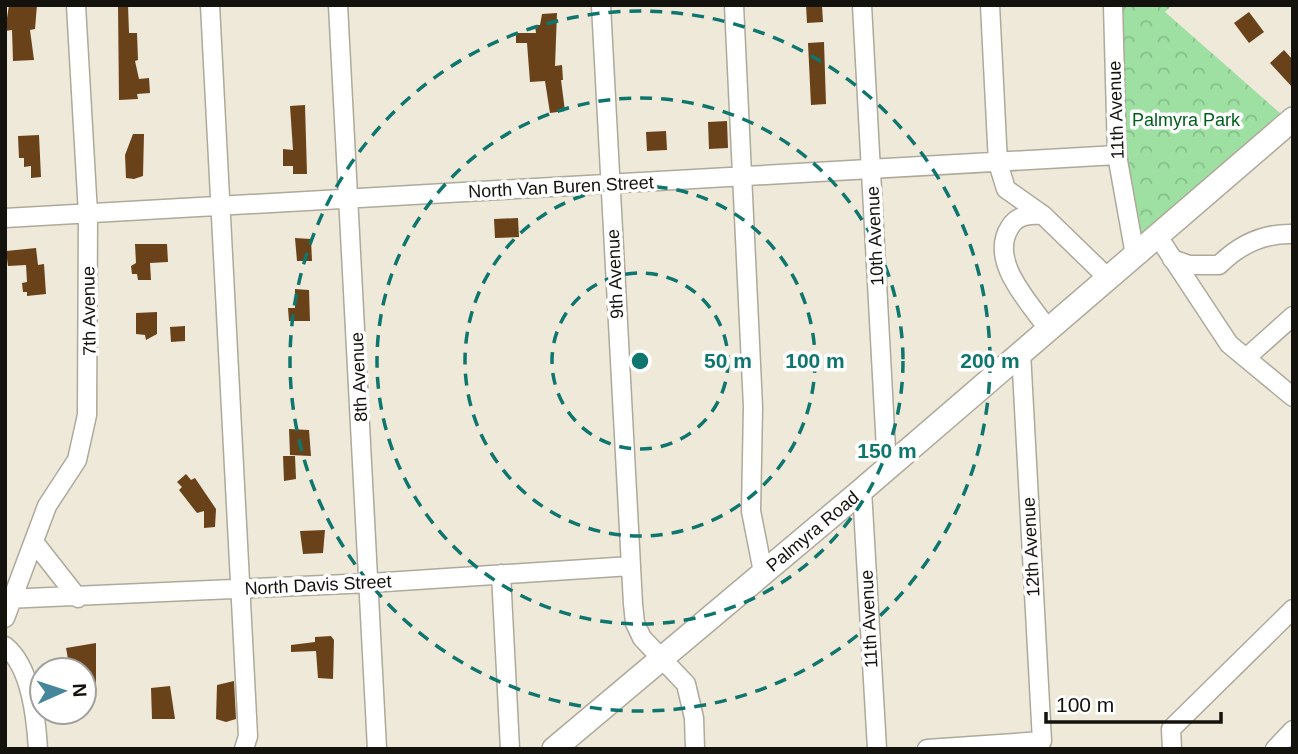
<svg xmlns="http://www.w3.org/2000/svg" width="1298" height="754" viewBox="0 0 1298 754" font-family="Helvetica,sans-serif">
	<defs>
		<pattern id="park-crowns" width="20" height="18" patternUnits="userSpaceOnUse" patternTransform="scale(1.75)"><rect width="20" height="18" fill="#9de0a2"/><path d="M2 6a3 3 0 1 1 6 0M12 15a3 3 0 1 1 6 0" fill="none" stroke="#86bf8a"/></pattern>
	</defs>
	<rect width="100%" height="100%" fill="#eee9d9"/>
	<!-- park -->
	<path fill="url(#park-crowns)" d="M1115,5H1172L1165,12L1289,121L1137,253L1128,210Z"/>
	<!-- building -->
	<path fill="#6a421a" d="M9,5H37L35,29L30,30L34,60L13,61L12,30L5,31Z
		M118,5H128L129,33H137L138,60L135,61L139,79L149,78L150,93L137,94L138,99L119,100Z
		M806,5H822L823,22L807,23Z
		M1249,12L1264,32L1249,43L1234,23Z
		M557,13L555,66L562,65L563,80H561L565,111L550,113L545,81L530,82L527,43H516V33H536L535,25H540L542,14Z
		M824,42L826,104L811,105L808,43Z
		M1284,50L1293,60V88L1270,63Z
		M305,105L307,174H293V166H283V149L293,150L290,106Z
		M727,121L728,148L709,149L708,122Z
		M666,131L667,150L647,151L646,132Z
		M133,134H144L143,176L134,179L126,178L125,155Z
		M39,135L41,177L31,178V166L24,167V158H19L18,136Z
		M518,218L519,237L495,238L494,219Z
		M295,238L311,239L312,261H297Z
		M135,244H167L168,262L150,263L151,280H138L137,274H132L131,266L136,263Z
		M36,248L38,265L44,264L46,294L27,296V292H23L22,283L27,282L26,265L8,266L6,251Z
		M295,289L309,290L310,321H289L288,308H295Z
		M157,312V334L146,340L145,335L136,334V313Z
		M185,326V341L171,342L170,327Z
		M289,429L309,430L311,456L290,455Z
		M283,456H295L296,479L284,481Z
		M186,474L191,480L195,478L216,509L215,527L204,528V511L197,513L179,490L182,487L177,482Z
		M325,530L323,553L303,554L300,531Z
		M331,636L334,640L333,679L318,678L316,651L291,652V645L315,642V637Z
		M96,643V685L84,686V670H70L66,648Z
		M234,681L236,719L226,722L216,719L217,685Z
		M170,686L175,719H152L151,688Z"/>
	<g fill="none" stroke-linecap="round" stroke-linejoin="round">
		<!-- minor casing -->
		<g stroke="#aea99b" stroke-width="21">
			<path id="minor" d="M210,5L248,736L244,749
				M338,5L377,749
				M601,5L633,604L635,623L642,638L686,684L694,718L695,749
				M734,5L753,407L751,511L763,572
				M862,5L887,468
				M990,5L998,163L1006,189L1043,215
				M1113,5L1117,155L1135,255
				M5,218L1117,155
				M1157,235L1229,344L1293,397
				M1172,259L1189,265H1219C1239,245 1263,233 1293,234
				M1048,329C1030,303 988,261 1010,227C1017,215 1030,214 1043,215L1108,278
				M1246,358L1293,316
				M862,490L877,749
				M34,542L78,598
				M501,574L510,749
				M5,599L370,583L631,566
				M5,618L47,506L77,460L87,415L88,214L76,5
				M5,646C31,667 36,717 38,749
				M927,749L1042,741L1021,352
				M1172,749L1171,729L1293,609
				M1275,749L1293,730"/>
		</g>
		<!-- major casing -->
		<g stroke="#aea99b" stroke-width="26">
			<g id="major">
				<path id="s1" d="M554,749L862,490L1293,119"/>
			</g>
		</g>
		<!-- minor -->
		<use href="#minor" stroke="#fff" stroke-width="18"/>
		<!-- major -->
		<use href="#major" stroke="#fff" stroke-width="23"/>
	</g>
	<!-- distance rings -->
	<g fill="none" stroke="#0f766e" stroke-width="3.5" stroke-dasharray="12 9">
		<circle cx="640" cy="361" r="88"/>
		<circle cx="640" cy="361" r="175"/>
		<circle cx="640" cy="361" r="263"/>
		<circle cx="640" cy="361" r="350"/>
	</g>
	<g text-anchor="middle" stroke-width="7" stroke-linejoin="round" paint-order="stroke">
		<!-- street labels -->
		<g font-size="18" fill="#14120d" stroke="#fff">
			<text transform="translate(1116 110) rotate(-92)" y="6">11th Avenue</text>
			<text transform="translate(561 187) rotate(-3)" y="6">North Van Buren Street</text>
			<text transform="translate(875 236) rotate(-93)" y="6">10th Avenue</text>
			<text transform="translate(615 274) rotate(-93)" y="6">9th Avenue</text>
			<text transform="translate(89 311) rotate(-91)" y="6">7th Avenue</text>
			<text transform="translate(359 377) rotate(-93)" y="6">8th Avenue</text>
			<text dy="6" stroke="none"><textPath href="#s1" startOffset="338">Palmyra Road</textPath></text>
			<text transform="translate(1031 547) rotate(-93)" y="6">12th Avenue</text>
			<text transform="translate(318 585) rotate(-3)" y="6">North Davis Street</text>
			<text transform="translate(869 619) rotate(-93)" y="6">11th Avenue</text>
		</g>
		<!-- park labels -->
		<g font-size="18" fill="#005e1b" stroke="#fff">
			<text x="1186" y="126">Palmyra Park</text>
		</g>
	</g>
	<circle cx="640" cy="361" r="10" fill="#0f766e" stroke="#fff" stroke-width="3.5"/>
	<g font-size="21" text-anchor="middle" font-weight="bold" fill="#0f766e" stroke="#fff" stroke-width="7" stroke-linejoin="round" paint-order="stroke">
		<text x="728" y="368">50 m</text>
		<text x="815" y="368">100 m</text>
		<text x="990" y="368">200 m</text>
		<text x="887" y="458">150 m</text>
	</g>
	<!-- border -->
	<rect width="1298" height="754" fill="none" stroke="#14120d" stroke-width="14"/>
	<!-- north arrow -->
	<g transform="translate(63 691) rotate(87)"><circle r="33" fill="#ffffff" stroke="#a1a09e" stroke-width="2"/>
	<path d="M0-5L12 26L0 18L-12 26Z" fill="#46869a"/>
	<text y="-10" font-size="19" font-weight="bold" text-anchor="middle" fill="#14120d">N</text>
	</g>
	<!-- scale -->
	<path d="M1046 712v10h175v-10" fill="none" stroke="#14120d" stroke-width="3.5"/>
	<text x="1056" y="712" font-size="21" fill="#14120d" stroke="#ffffff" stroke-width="5" paint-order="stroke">100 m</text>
</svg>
